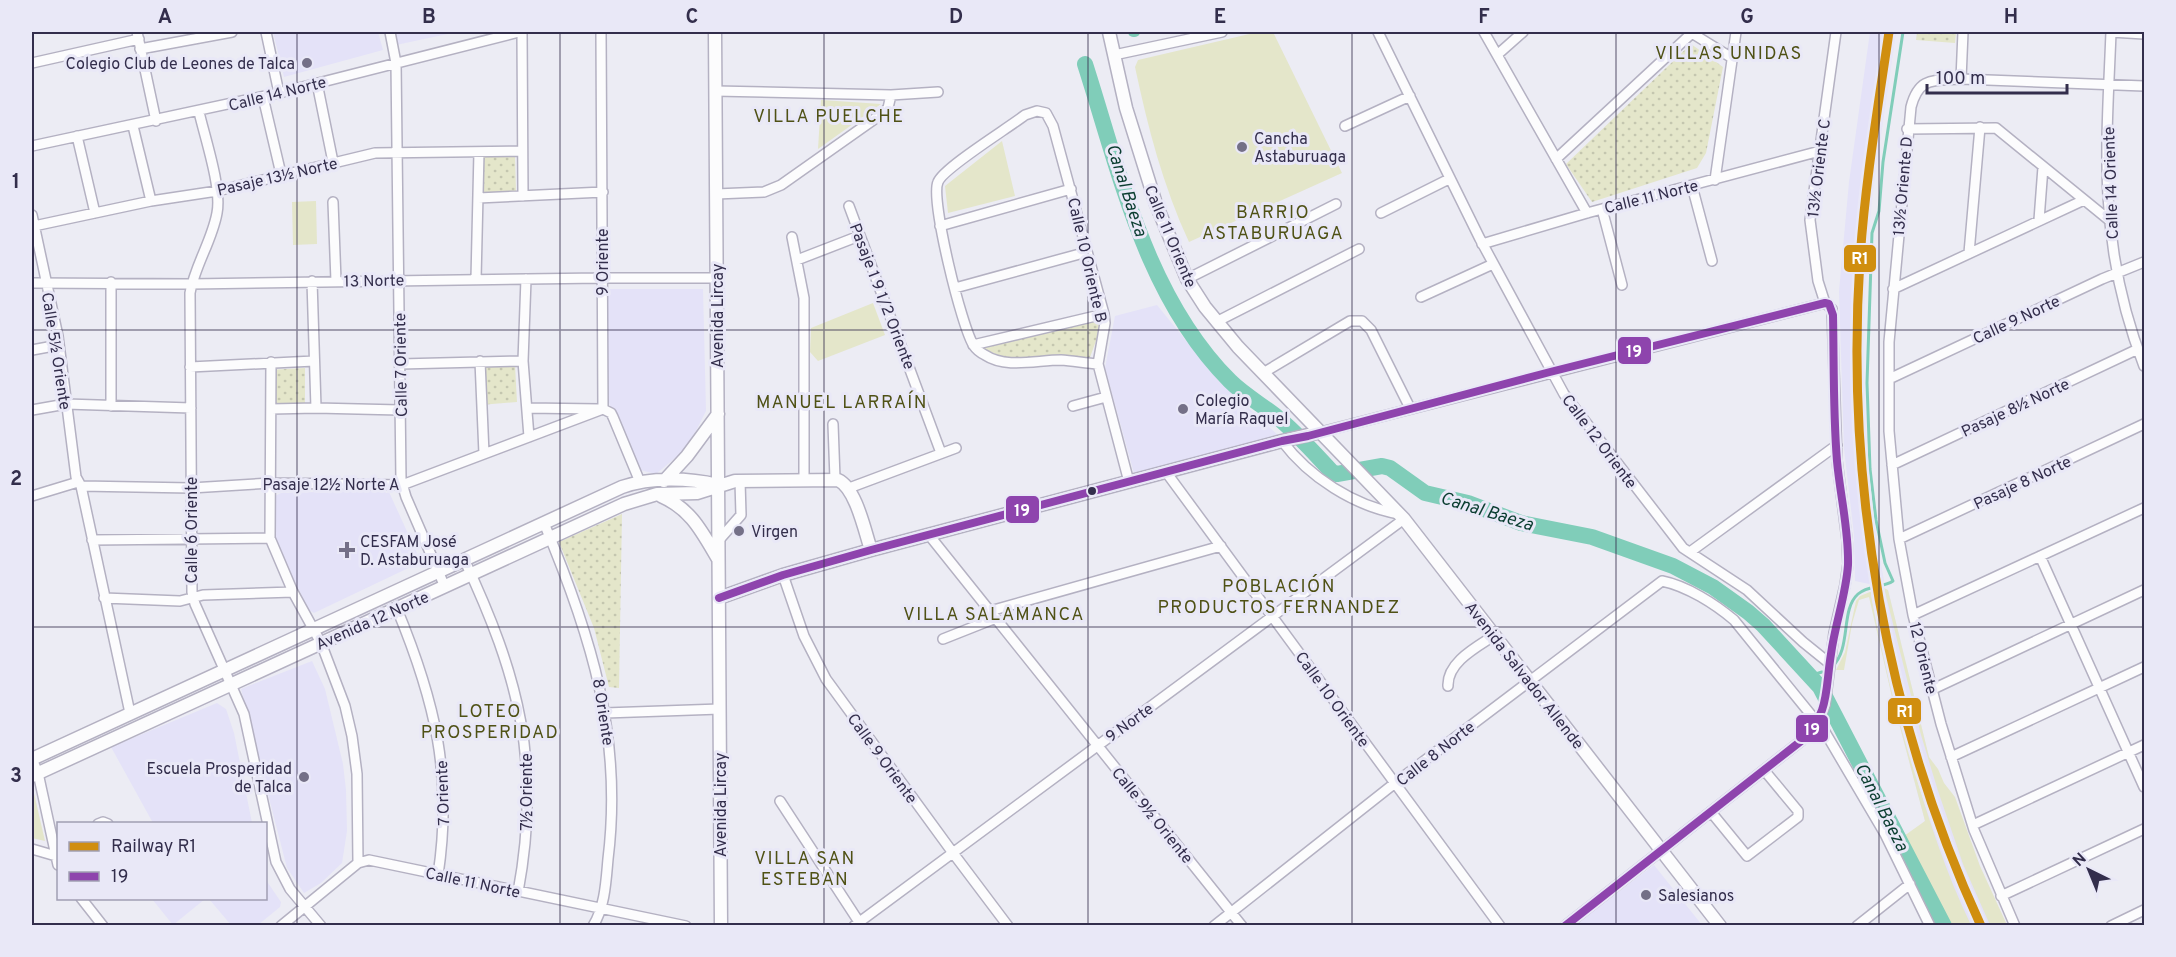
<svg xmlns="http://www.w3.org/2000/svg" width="2176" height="957" viewBox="0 0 2176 957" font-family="Overpass,sans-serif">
	<defs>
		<pattern id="park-dots" width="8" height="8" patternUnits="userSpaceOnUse" patternTransform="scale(1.5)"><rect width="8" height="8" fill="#e4e6ca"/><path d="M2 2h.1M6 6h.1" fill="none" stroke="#c4c6af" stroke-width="1.8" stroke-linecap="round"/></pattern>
	</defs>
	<rect width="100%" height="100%" fill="#ececf4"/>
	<!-- built -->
	<path fill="#e4e2f8" d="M273,32H378L383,50L284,77Z
		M393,32H457L396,45Z
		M1870,32H1896L1871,203L1863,323L1865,459L1876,539L1884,581L1874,585L1855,581L1854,535L1844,449L1839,291L1849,182Z
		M605,289H703L706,411L696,431L681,453L656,474L640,470L609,403Z
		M1157,305L1219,381L1280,437L1135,477L1105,368L1115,316Z
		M384,490L386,493L389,492L421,562L314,613L309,610L273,539L275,496L281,493Z
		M1881,589L1888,590L1929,757L1993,925H1960L1914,830L1925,821L1892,697L1870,597L1875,590Z
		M312,661L325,689L343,764L346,790L347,831L342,863L321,883L304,893L287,868L241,689Z
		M217,703L226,709L234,733L252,823H153L111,747Z
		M1654,865L1702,925L1573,926Z
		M266,880L281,902L280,907L258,925H231L209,899L266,898Z
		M152,899H205L173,925Z"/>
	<!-- grass -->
	<path fill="#e4e6ca" d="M1258,32H1273L1342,173L1189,242C1163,186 1148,128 1135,67L1138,60Z
		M821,100H822L881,104L818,149Z
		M1002,141L1015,196L948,213L945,186Z
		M316,201L317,244L293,245L292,202Z
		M873,303L885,335L818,361L810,352L811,328Z
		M1884,588L1888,590L1929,757L1938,769L1944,783L1955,797L1980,866L2007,925H1990L1963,864L1938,791L1921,735Z
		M1875,590L1871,595C1880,645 1893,694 1907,743C1924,806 1943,867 1971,925H1949L1904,836L1925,821L1892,697L1869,597L1859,600L1852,624L1844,670H1836L1845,652L1856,601L1860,596Z
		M33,789L45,841L32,838V790Z"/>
	<!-- park -->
	<path fill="url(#park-dots)" d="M1917,32H1956L1955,43L1916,40Z
		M1691,44L1723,67L1706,153L1697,168L1592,202L1566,164Z
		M515,155L516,192H478V156Z
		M1098,314L1101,327L1089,360L1007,359L978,346Z
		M479,365H515L517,402L480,405Z
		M305,368V403L268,405V370Z
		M622,514L619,688L609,687L594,628L559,542Z"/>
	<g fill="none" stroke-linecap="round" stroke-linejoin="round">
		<!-- stream -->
		<path stroke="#80cdb9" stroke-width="3" d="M1832,667C1852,648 1840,610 1858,594C1868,585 1883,588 1893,581L1885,563L1876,520L1870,469L1867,383L1872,233L1879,211L1883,162L1903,32
			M1812,675L1822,672"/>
		<!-- canal -->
		<path stroke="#80cdb9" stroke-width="10" d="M1133,32H1135"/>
		<!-- river -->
		<path stroke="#80cdb9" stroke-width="16" d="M1085,64C1120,173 1146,297 1230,381C1244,395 1262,405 1277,417C1297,433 1315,454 1332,472L1337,474L1382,466L1390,468L1425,493L1468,503L1521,523L1592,537L1673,566L1713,587L1748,612L1763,625L1820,687L1944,926"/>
		<!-- minor casing -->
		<g stroke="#b4b1c2" stroke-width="12">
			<path id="minor" d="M137,32L156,121
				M266,32L279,93
				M390,32L396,63L401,480L406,497L445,587
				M522,32L523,196
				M601,32L603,409
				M1378,32L1480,239L1564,394L1683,548L1747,590L1803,642L1829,663
				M1484,32L1587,213
				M1690,32L1732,58
				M1963,32L1961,79C1934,81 1919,76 1911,107L1889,342V431L1899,539L1913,615L1941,724L1974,830L2015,926
				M2111,32C2109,86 2105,142 2108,196C2111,254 2123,312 2144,366
				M2111,32L2144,34
				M140,49L232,32
				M1114,55L1222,32
				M1497,55L1523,32
				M32,63L139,39
				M1961,79L2144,86
				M317,83L333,162
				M715,91L891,95L938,92
				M263,97L281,174
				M199,112C205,138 222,188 217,213C212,241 195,265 190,293L192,592L195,604L244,714L276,862L290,889L321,926
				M133,126L151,201
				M1345,126L1410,96
				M1907,129L1996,128L2109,220
				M77,136L95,213
				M32,146L279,93L519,32
				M1556,159L1692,33
				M1715,180L1736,32
				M1692,186L1712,261
				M716,194L764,192L781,185L883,113L888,108L891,95
				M478,198L603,192
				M333,202L336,281
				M849,206L941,453
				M1602,209L1622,285
				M1381,213L1449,179
				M32,215L58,336L76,477L81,486L130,713
				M2039,220L2043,167
				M34,226L151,201L217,191L375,153L522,151
				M940,226L1071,189
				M792,237L804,298V479
				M1482,244L1587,213L1820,151
				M1969,253L1980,127
				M797,260L859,236
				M476,279L479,152
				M526,279L523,361L529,437
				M1187,279L1336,204
				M312,281L316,408
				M111,282V406
				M32,283L191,284L601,278H717
				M955,288L1087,252
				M1893,289L2084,200
				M1421,297L1493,264
				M1825,303L1818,281L1810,220L1836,32
				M1216,322L1359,249
				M973,345L1104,314
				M32,350L59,345
				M480,361L484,454
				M271,362L270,538L293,592L321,643L345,706L352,736L357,774L358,863
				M400,364L523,361
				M1098,364C1086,363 1073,361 1061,360C1037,360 1006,369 985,355C981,353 976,349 974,346C962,329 930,199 938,182C943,168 1010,127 1025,115L1037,111L1046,113L1053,126L1104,314L1105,323L1098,364L1129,482
				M190,367L314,361
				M1263,373L1350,321H1362L1371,330L1410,408
				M1889,379L2102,279L2144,262
				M1073,406L1106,397
				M527,408L599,409
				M271,409L316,408L400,410
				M603,409L611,413L613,417L640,482
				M32,410L66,404L191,408
				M833,424L835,479
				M1321,432L1825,303L1832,309L1837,461L1847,540L1848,564L1845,585L1834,633L1825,705L1817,723L1801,741L1565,926
				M1282,441C1309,477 1354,506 1399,514
				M1892,465L2138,349
				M1166,472L1500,926
				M81,486L191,488L271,483L402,485L603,409
				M849,488L956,448
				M32,496L78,482
				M544,523C591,635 623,737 608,859C606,881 605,907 593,926
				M929,535L1242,926
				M1899,539L2144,424
				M92,540L270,538
				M719,540L741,515L740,481
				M1690,552L1837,445
				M2040,556L2144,787
				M464,559C519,676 542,763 518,892
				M783,575L804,636L826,679L953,853L1008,926
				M104,598L180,601L203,595L293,592
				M397,609C435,701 453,775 438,875
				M990,611L1221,546
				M1913,615L2144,508
				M943,639L996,618
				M1448,686C1447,662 1477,647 1495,635
				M1931,690L2144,590
				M605,713L720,709
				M1951,757L2144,667
				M32,759L38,773L58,865
				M780,801L859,922
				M1711,812L1747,856L1798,817V811L1764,770
				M98,824L103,822L108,824
				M1973,825L2144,745
				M32,849L56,856
				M2001,896L2144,829
				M81,898L103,926
				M281,926L358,863L369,860L686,926
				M854,926L1404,519
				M1214,926L1395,783L1662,581C1687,586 1715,604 1734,620L1825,732L1885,834L1930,926
				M1857,926L1910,884
				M2111,926L2144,910"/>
		</g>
		<!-- major casing -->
		<g stroke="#b4b1c2" stroke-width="15">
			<path id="major" d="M715,32L721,926
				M1109,32L1126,108L1156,204L1187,279L1205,307L1238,347L1404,519L1720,926
				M664,481L687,456L718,414
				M661,496C691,509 702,532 718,559
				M719,598L783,575L871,550L1282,441L1321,432
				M32,759L622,487C651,477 688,478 718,485
				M32,776L624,504L657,494L697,493L735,481L838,480C856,488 865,532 871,550"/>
		</g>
		<!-- minor -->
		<use href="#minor" stroke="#fcfcfd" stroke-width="9"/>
		<!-- major -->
		<use href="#major" stroke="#fcfcfd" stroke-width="12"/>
		<!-- bus-1 casing -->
		<g stroke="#e9e8f7" stroke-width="12">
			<path id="bus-1" d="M719,598L783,575L871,550L1282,441L1308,436L1550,372L1825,303L1829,304L1833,315C1834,363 1833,412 1837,461C1840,495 1849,530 1848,565C1846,595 1835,624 1831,654C1825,690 1830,714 1801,741L1565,926"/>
		</g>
		<!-- bus-1 -->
		<use href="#bus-1" stroke="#8e44ad" stroke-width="8"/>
		<!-- rail-1 casing -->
		<g stroke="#e9e8f7" stroke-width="14">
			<path id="rail-1" d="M1889,32C1878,107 1865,183 1860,259C1845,485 1886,720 1981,926"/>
		</g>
		<!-- rail-1 -->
		<use href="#rail-1" stroke="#d08e0f" stroke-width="9"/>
	</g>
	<!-- grid -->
	<path fill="none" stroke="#332e4c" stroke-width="1.5" stroke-opacity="0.55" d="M297,32V926M560,32V926M824,32V926M1088,32V926M1352,32V926M1616,32V926M1879,32V926M32,330H2144M32,627H2144"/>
	<!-- markers -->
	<g fill="#747087" stroke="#e9e8f7" stroke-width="2">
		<circle cx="307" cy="63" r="6"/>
		<circle cx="1242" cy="147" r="6"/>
		<circle cx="1183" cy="409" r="6"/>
		<circle cx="739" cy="531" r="6"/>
		<path d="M344 541h6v6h6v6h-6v6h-6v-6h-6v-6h6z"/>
		<circle cx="304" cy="777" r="6"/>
		<circle cx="1646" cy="895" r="6"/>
	</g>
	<circle fill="#332e4c" stroke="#e9e8f7" stroke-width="2" cx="1092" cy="491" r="5"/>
	<g text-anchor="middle" stroke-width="6" stroke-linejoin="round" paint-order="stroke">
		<!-- poi labels -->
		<g font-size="16" fill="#332e4c" stroke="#e9e8f7" text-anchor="start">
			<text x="295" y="69" text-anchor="end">Colegio Club de Leones de Talca</text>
			<text x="1254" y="144">Cancha<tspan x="1254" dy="18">Astaburuaga</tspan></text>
			<text x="1195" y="406">Colegio<tspan x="1195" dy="18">María Raquel</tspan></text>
			<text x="751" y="537">Virgen</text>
			<text x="360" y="547">CESFAM José<tspan x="360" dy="18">D. Astaburuaga</tspan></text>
			<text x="292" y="774" text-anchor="end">Escuela Prosperidad<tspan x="292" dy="18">de Talca</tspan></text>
			<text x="1658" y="901">Salesianos</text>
		</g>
		<!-- street labels -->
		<g font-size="16" fill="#332e4c" stroke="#e9e8f7">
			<text transform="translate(277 93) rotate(-14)" y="6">Calle 14 Norte</text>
			<text transform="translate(1818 168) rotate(-83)" y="6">13½ Oriente C</text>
			<text transform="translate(277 176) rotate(-13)" y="6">Pasaje 13½ Norte</text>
			<text transform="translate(2110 183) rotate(-92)" y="6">Calle 14 Oriente</text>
			<text transform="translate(1902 186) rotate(-85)" y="6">13½ Oriente D</text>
			<text transform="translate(1651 196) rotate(-14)" y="6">Calle 11 Norte</text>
			<text transform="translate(1171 236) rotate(67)" y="6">Calle 11 Oriente</text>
			<text transform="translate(1088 260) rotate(77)" y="6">Calle 10 Oriente B</text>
			<text transform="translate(602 262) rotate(-90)" y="6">9 Oriente</text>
			<text transform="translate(374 280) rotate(-1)" y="6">13 Norte</text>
			<text transform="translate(883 296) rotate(69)" y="6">Pasaje 1 9 1/2 Oriente</text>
			<text transform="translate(717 316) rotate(-90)" y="6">Avenida Lircay</text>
			<text transform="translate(2016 319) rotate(-25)" y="6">Calle 9 Norte</text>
			<text transform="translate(57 351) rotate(81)" y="6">Calle 5½ Oriente</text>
			<text transform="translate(400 365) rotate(-91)" y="6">Calle 7 Oriente</text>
			<text transform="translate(2015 407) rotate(-25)" y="6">Pasaje 8½ Norte</text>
			<text transform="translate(1600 441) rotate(53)" y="6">Calle 12 Oriente</text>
			<text transform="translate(2022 482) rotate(-25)" y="6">Pasaje 8 Norte</text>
			<text x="331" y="490">Pasaje 12½ Norte A</text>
			<text transform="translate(191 530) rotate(-90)" y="6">Calle 6 Oriente</text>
			<text transform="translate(372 620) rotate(-24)" y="6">Avenida 12 Norte</text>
			<text transform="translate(1924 658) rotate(76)" y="6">12 Oriente</text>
			<text transform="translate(1525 675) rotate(52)" y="6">Avenida Salvador Allende</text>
			<text transform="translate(1333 699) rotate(54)" y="6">Calle 10 Oriente</text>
			<text transform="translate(604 712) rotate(81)" y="6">8 Oriente</text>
			<text transform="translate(1129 722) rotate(-36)" y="6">9 Norte</text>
			<text transform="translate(1435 753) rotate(-38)" y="6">Calle 8 Norte</text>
			<text transform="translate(883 758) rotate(54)" y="6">Calle 9 Oriente</text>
			<text transform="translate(526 792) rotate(-90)" y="6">7½ Oriente</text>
			<text transform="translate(442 793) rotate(-92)" y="6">7 Oriente</text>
			<text transform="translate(720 805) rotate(-90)" y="6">Avenida Lircay</text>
			<text transform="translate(1153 815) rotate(51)" y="6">Calle 9½ Oriente</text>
			<text transform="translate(473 882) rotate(12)" y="6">Calle 11 Norte</text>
		</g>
		<!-- neighbourhood labels -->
		<g font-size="18" letter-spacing="1.5" fill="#4f5115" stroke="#e9e8f7">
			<text x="1729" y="59">VILLAS UNIDAS</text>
			<text x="829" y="122">VILLA PUELCHE</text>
			<text x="1273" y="218">BARRIO<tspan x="1273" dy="21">ASTABURUAGA</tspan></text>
			<text x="842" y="408">MANUEL LARRAÍN</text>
			<text x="1279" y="592">POBLACIÓN<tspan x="1279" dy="21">PRODUCTOS FERNANDEZ</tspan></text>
			<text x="994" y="620">VILLA SALAMANCA</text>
			<text x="490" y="717">LOTEO<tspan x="490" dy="21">PROSPERIDAD</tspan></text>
			<text x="805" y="864">VILLA SAN<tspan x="805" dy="21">ESTEBAN</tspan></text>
		</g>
		<!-- water labels -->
		<g font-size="18" font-style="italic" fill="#0a3d30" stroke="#e9e8f7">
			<text transform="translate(1127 190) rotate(72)" y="6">Canal Baeza</text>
			<text transform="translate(1487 511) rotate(17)" y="6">Canal Baeza</text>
			<text transform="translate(1882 807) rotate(63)" y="6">Canal Baeza</text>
		</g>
	</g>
	<g stroke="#e9e8f7" stroke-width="2">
		<rect x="1843" y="244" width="34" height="29" rx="6" fill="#d08e0f"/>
		<rect x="1617" y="336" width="35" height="29" rx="6" fill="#8e44ad"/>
		<rect x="1005" y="495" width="35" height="29" rx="6" fill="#8e44ad"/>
		<rect x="1887" y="697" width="35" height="28" rx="6" fill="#d08e0f"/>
		<rect x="1795" y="714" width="34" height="29" rx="6" fill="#8e44ad"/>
	</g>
	<g font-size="16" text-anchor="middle" font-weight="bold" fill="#fff">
		<text x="1860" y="264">R1</text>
		<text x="1634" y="357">19</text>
		<text x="1022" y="516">19</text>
		<text x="1905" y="717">R1</text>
		<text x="1812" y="735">19</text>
	</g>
	<!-- border -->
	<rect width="2176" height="957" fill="none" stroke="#e9e8f7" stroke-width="66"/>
	<!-- legend -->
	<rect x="57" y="822" width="210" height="78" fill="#e9e8f7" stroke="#a09eb3" stroke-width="1.5"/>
	<rect x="69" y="842" width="30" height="9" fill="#d08e0f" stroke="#a09eb3" stroke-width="1.5"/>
	<text x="111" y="852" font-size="18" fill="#332e4c">Railway R1</text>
	<rect x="69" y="872" width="30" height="9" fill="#8e44ad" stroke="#a09eb3" stroke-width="1.5"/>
	<text x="111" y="882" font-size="18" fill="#332e4c">19</text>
	<!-- north arrow -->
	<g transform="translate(2089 870) rotate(317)" stroke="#e9e8f7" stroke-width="4.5" paint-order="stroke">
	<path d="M0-4.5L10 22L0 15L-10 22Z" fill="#332e4c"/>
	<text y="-9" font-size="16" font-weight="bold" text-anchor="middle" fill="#332e4c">N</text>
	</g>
	<!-- scale -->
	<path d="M1927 84v9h140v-9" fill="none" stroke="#332e4c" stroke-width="3"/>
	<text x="1936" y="84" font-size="18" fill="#332e4c" stroke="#e9e8f7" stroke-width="4.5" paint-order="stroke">100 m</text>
	<rect x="33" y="33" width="2110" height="891" fill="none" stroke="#332e4c" stroke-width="2"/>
	<g font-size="20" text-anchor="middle" font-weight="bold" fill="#332e4c">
		<text x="165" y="23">A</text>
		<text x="429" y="23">B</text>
		<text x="692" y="23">C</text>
		<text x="956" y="23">D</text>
		<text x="1220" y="23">E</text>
		<text x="1484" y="23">F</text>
		<text x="1747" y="23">G</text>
		<text x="2011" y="23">H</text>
		<text x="16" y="188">1</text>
		<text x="16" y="485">2</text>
		<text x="16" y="782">3</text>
	</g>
</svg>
